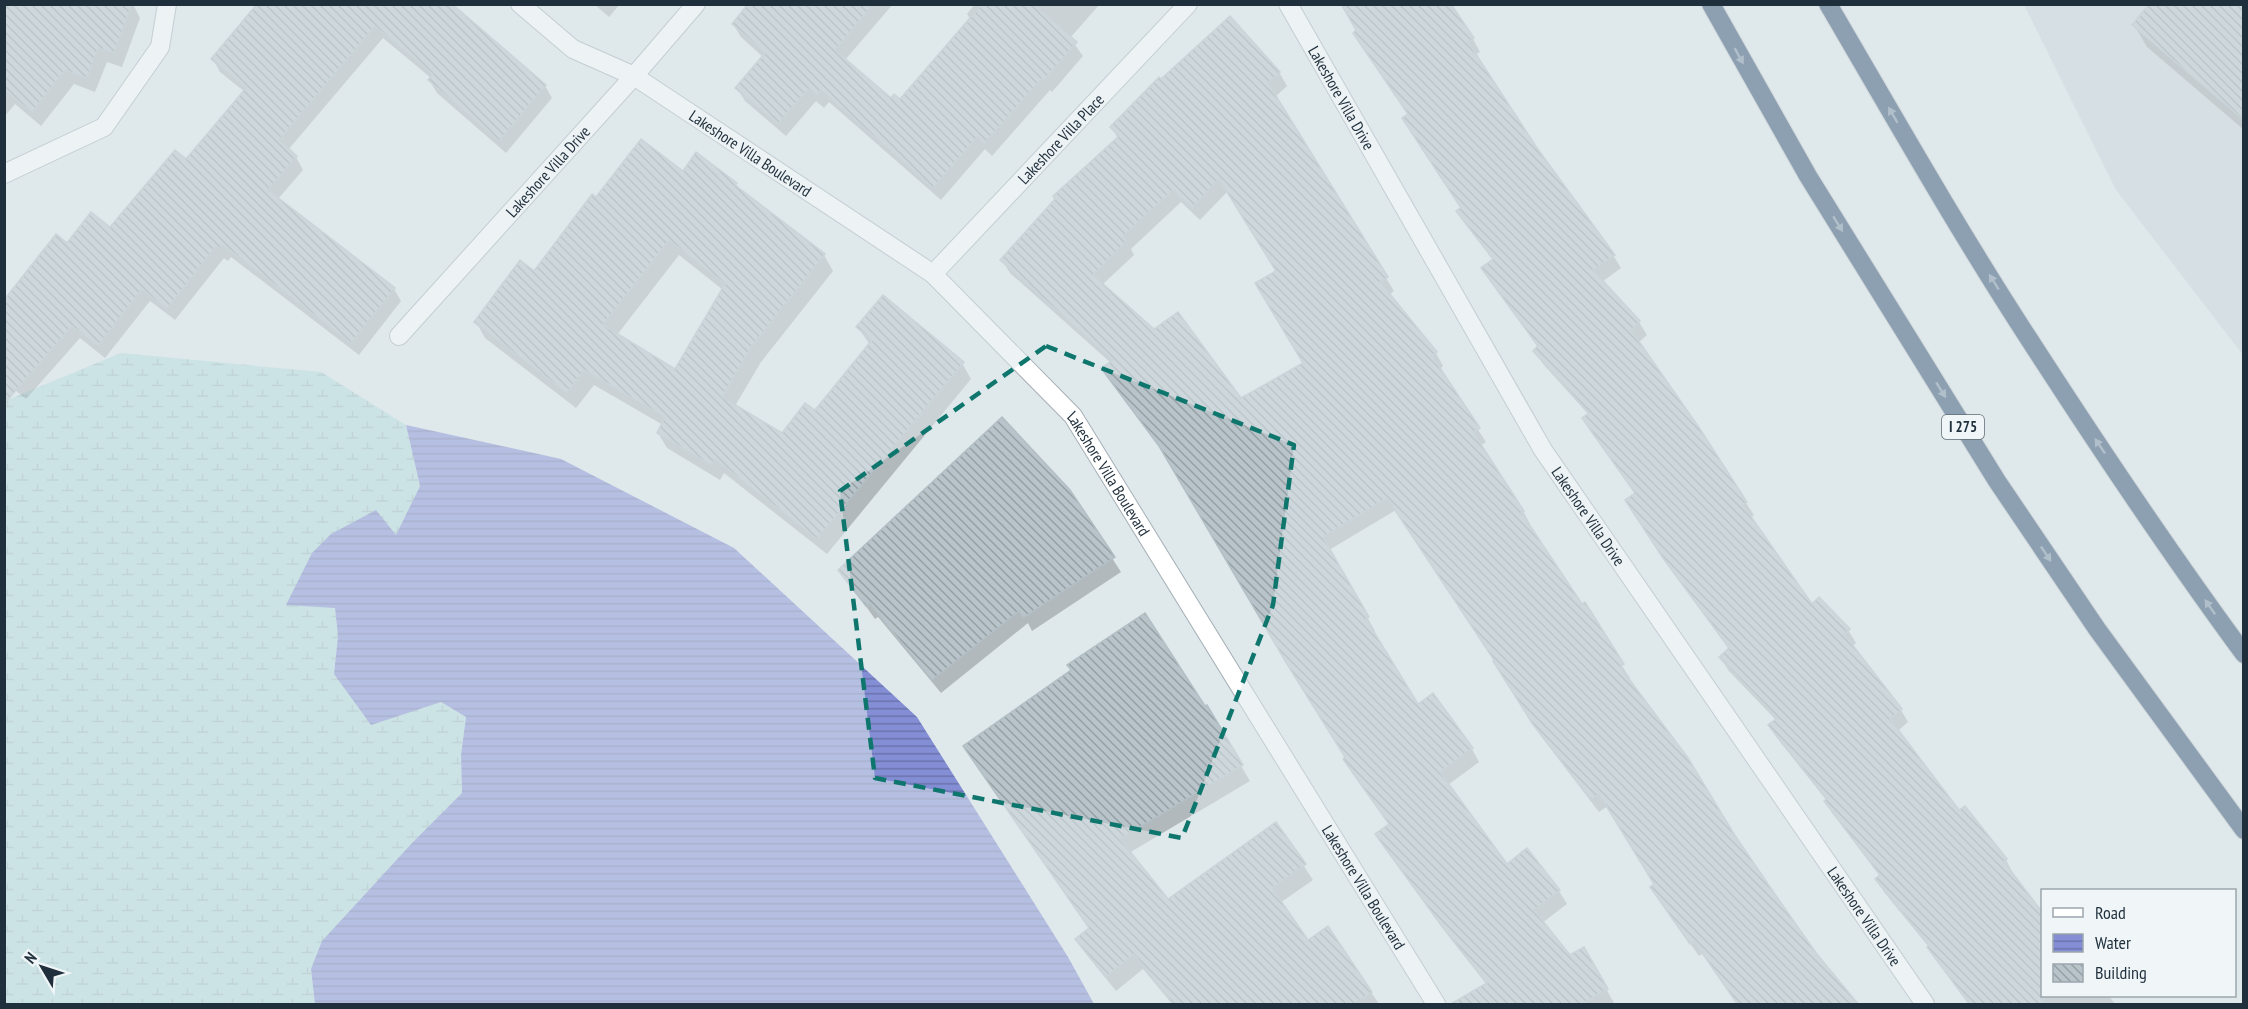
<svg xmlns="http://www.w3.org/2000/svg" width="2248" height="1009" viewBox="0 0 2248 1009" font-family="'PT Sans Narrow',sans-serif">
	<defs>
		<pattern id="wetland-marsh" width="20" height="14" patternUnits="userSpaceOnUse" patternTransform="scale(1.5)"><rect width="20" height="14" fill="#b7dedd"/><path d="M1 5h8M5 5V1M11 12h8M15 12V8" fill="none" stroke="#9dbfbf"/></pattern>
		<pattern id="water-rules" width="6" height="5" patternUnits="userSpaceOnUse" patternTransform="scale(1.5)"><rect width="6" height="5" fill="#848ed4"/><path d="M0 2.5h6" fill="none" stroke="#6b74ad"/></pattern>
		<pattern id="building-back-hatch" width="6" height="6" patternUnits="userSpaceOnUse" patternTransform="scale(1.5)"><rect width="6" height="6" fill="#b8c4c9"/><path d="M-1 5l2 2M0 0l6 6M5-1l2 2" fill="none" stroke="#95a0a4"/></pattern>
	</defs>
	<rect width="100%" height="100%" fill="#dfe8eb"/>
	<!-- built -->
	<path fill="#cdd8db" d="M2024,5H2243V355L2116,190Z"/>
	<!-- wetland -->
	<path fill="url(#wetland-marsh)" d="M121,353L321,372L406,425L420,486L396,536L335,608L338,636L334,674L441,702L466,717L461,755L462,793L413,842L311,969L315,1004H5V401Z"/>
	<!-- water -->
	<path fill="url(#water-rules)" d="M406,425L561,459L734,548L917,717L1068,957L1094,1004H315L311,969L322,941L413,842L462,793L461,755L466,717L441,702L371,725L334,674L338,636L335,608L286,605L312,553L331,534L376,510L396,535L420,486Z"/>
	<!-- shadow -->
	<path fill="#0003" fill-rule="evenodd" d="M4,4H133L140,18L122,67L107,62L95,92L74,84L41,126L15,104L4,117Z
		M341,4L545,86L552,98L506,153L437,93L430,81L431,78L383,38L288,150L296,157L303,170L278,199L394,289L401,301L359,355L231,257L228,261L224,258L175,320L150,301L105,358L80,338L26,399L4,381L67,245L111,230L186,161L245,92L220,72L213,59Z
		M594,4H620L609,17Z
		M750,4H893L845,60L891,100L900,101L971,20L967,14L975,4H1100L1070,38L1083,56L1052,92L1050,90L992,156L985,149L941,200L829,102L824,108L816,101L786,136L745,101L737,88L763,57L741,37L733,24Z
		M2244,4V130L2147,47L2134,25Z
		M1473,39L1480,52L1475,55L1536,149L1613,255L1621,268L1602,282L1639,322L1647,335L1638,343L1699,430L1746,503L1754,515L1750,518L1811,606L1848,630L1856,643L1852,647L1901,710L1908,722L1898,731L1959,813L1964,808L2006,860L2013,873L2012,874L2042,996H2109L2115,1004H1970L1928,946L1884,892L1877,879L1880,876L1833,814L1827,801L1777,738L1770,726L1776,720L1728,670L1721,658L1729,649L1673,571L1634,513L1636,494L1591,432L1584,419L1589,415L1543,364L1535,351L1539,348L1490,281L1483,269L1494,261L1466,224L1458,211L1462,209L1409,115L1362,46Z
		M1279,72L1287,86L1275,97L1394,291L1389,295L1436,353L1443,366L1439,370L1486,442L1480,446L1523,511L1530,524L1528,526L1630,678L1628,680L1703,953L1699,956L1659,900L1655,884L1608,806L1599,812L1541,736L1496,661L1396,510L1329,550L1375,631L1373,633L1417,706L1472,749L1479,762L1448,785L1506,866L1559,891L1567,904L1542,923L1570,957L1584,949L1614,1003L1611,1004H1487V985L1450,938L1385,848L1377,835L1390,825L1352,773L1345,760L1347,758L1297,678L1168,458L1111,382L1103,368L1111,363L1010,273L1002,260L1118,139L1112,127ZM1228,191L1277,272L1305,364L1241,400L1154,331L1102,285L1134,255L1131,249L1181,202L1200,220Z
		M683,173L736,184L740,191L824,255L833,271L761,362L735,406L783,435L815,412L870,345L858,327L962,363L971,379L827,554L724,473L720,480L667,448L658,433L663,425L594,385L576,408L485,338L476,322L534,273L596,199ZM679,255L723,290L676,371L617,335Z
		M1069,491L1121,572L1032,631L1028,623L941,693L878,617L875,619L840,570Z
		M1206,707L1250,781L1129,853L1167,901L1276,824L1313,880L1280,903L1308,942L1328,928L1379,1004H1172L1143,969L1116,991L1086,954L1077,939L1090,929L965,746Z"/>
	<!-- building -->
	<path fill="url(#building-back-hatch)" stroke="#b2bfc5" stroke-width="1.5" fill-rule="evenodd" d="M4,4H132L114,53L98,48L87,78L65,70L32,112L4,90Z
		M257,4H452L546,85L499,141L428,80L433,74L375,26L279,140L297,156L268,190L395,288L351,343L223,245L220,249L216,246L167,309L142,289L98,346L72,326L4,404V300L56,234L67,243L91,212L110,227L175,150L186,159L246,88L211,59Z
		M748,4H874L835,50L891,98L894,94L900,99L982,4H1033L1077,42L1044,80L1042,78L984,144L977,137L933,188L821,90L816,96L808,89L778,124L735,88L765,53L732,24Z
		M1341,4H1451L1474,38L1468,42L1537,148L1615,255L1593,270L1640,321L1631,330L1700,429L1747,502L1743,505L1812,604L1819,597L1850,629L1844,634L1902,709L1890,719L1959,810L1965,806L2007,859L2004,862L2043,913V1005H1970L1927,947L1929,945L1875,879L1880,875L1824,801L1827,799L1768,725L1777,718L1719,657L1729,648L1663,558L1625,500L1635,493L1582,418L1589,413L1533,351L1538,346L1481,268L1493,259L1456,211L1461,208L1402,118L1408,114L1353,33L1356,30Z
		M2149,4H2244V120L2132,25Z
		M1230,16L1280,72L1268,83L1388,277L1380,282L1437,352L1432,356L1480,428L1473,432L1524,511L1521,512L1582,604L1585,602L1624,664L1620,667L1688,758L1734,834L1770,887L1816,953L1859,1005H1738L1694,941L1690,944L1650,887L1654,884L1599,794L1591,800L1532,723L1493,661L1494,660L1387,498L1323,537L1369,617L1366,619L1418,704L1433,693L1473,748L1440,772L1507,864L1527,848L1560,890L1534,910L1570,955L1584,947L1608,989L1580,1005H1449L1487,983L1441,925L1375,834L1389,824L1343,759L1345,757L1287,664L1159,446L1101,368L1113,360L1000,260L1055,199L1053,196L1119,136L1110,127L1159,77L1161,79ZM1219,179L1276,271L1255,283L1303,363L1241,398L1178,312L1154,329L1093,275L1127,241L1123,236L1173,190L1192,208Z
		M641,139L683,171L696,152L737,183L735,185L825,254L752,346L722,397L782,433L805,403L815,410L872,340L856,327L883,295L964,362L817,539L715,459L711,465L657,433L665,417L584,370L567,393L474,322L520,260L534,271L592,194L596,197ZM669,240L725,284L675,369L603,325Z
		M1002,417L1070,490L1115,557L1023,618L1019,611L932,680L870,604L866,606L838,570Z
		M1145,613L1205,706L1207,705L1243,765L1120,839L1168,899L1276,822L1306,864L1272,888L1308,940L1328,926L1372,992L1352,1005H1174L1134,954L1106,977L1075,939L1089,928L963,746L1071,670L1067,665Z"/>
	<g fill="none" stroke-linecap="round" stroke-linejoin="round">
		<!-- street casing -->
		<g stroke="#a5b0b6" stroke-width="20">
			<g id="street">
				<path id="s1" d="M520,4L573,49L634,76L933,274L1073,416L1436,1004"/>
				<path id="s2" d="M1288,4L1543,450L1925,1004"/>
				<path d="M4,174L104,127L160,47L167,4"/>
				<path id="s3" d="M933,274L1188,4"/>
				<path id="s4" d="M399,336L634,76L696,4"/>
			</g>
		</g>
		<!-- highway casing -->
		<g stroke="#c0c5c8" stroke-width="20">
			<path id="highway" d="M1711,4L1808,176L1997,481L2097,629L2244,830
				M1828,4C1894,117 1958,230 2029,339C2098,446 2169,552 2244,654"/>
		</g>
		<!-- street -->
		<use href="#street" stroke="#fff" stroke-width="18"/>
		<!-- highway -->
		<use href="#highway" stroke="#2a496a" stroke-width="18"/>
	</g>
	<!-- one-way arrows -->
	<defs><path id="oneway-solid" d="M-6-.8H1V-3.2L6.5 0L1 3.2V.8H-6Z" transform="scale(1.5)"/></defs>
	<g fill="#798ea3">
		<use href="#oneway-solid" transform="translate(1739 56) rotate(61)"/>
		<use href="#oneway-solid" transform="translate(1893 115) rotate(-120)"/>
		<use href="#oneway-solid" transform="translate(1838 224) rotate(58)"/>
		<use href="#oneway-solid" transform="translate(1994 282) rotate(-122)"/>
		<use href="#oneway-solid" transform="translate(1941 390) rotate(58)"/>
		<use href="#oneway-solid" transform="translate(2100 446) rotate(-124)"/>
		<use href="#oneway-solid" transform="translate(2046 554) rotate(56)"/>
		<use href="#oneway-solid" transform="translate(2210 607) rotate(-125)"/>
	</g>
	<!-- marked area -->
	<path d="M0 0H2248V1009H0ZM1046,346L1294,445L1273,605L1182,838L875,778L840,491Z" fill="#dfe8eb" fill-opacity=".55" fill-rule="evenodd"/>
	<path fill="none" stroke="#0f766e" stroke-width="4.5" stroke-dasharray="12 8" stroke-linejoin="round" d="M1046,346L1294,445L1273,605L1182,838L875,778L840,491Z"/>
	<g text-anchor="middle" stroke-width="6" stroke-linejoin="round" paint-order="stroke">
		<!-- shield labels -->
		<rect fill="#f0f6f8" stroke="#5e6b74" stroke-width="1.5" x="1942" y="415" width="42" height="24" rx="4.5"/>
		<g font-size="15" font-weight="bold" fill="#1f2f3c">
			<text x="1963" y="432">I 275</text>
		</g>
		<!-- street labels -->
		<g font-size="16" fill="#1f2f3c" stroke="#f0f6f8">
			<text dy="6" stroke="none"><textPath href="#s2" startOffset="108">Lakeshore Villa Drive</textPath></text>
			<text dy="6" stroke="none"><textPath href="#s3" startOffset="186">Lakeshore Villa Place</textPath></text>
			<text dy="6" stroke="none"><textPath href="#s1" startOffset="276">Lakeshore Villa Boulevard</textPath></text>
			<text dy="6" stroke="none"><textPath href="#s4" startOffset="222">Lakeshore Villa Drive</textPath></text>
			<text dy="6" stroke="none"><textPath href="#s1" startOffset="762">Lakeshore Villa Boulevard</textPath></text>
			<text dy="6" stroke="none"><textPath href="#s2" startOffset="594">Lakeshore Villa Drive</textPath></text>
			<text dy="6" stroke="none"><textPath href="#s1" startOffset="1248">Lakeshore Villa Boulevard</textPath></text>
			<text dy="6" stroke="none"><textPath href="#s2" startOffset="1080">Lakeshore Villa Drive</textPath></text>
		</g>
	</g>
	<!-- border -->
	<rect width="2248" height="1009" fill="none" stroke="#1f2f3c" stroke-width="12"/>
	<!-- legend -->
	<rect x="2041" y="889" width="195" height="108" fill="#f0f6f8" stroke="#9ca6ad" stroke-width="1.5"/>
	<rect x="2053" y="908" width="30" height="9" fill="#ffffff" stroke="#9ca6ad" stroke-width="1.5"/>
	<text x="2095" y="919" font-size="18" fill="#1f2f3c">Road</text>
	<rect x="2053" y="934" width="30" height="18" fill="url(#water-rules)" stroke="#9ca6ad" stroke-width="1.5"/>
	<text x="2095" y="949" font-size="18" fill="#1f2f3c">Water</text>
	<rect x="2053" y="964" width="30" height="18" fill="url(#building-back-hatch)" stroke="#9ca6ad" stroke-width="1.5"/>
	<text x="2095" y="979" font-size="18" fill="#1f2f3c">Building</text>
	<!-- north arrow -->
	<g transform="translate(42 967) rotate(309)" stroke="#f0f6f8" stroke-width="4.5" paint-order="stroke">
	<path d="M0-4.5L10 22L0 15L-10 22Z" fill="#1f2f3c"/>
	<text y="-9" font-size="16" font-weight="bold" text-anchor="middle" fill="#1f2f3c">N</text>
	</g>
</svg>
